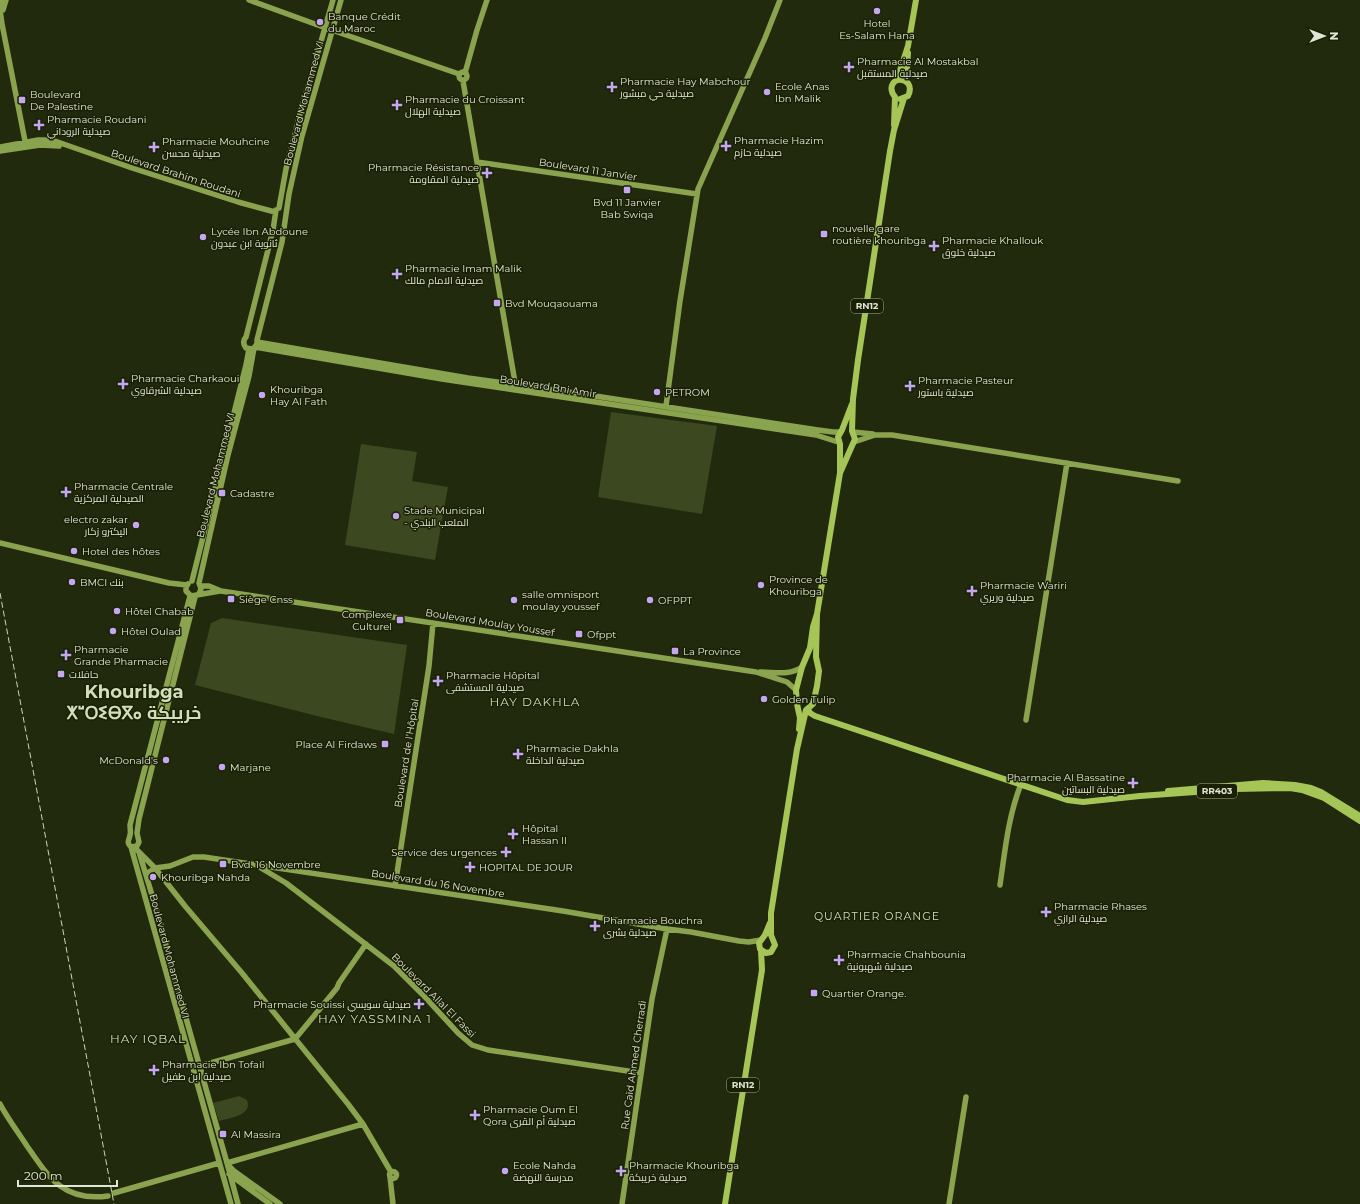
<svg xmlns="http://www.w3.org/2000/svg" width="1360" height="1204" viewBox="0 0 1360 1204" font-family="Montserrat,Cairo,'Noto Sans Tifinagh',sans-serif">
	<rect width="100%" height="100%" fill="#222a0d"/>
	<!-- green -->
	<path fill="#3c481f" d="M611,412L717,426L702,514L598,497Z
		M361,444L417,452L412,481L448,487L435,560L345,545Z
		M222,618L407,645L394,734L321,717L195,685L211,623Z
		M239,1096L247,1100C253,1116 229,1118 219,1121L213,1103Z"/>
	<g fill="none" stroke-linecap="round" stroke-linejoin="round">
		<!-- secondary -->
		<path stroke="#8aa34f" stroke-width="5.5" d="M2,0L0,10L2,24L26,146
			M249,0L326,28L459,74
			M3,10L6,0
			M459 76a4 4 0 1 1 8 0a4 4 0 1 1-8 0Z
			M465,73L477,30L487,0
			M463,81L516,388
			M0,147L38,140H52L132,168L238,202L275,212
			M0,151L40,145L59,146
			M477,162L697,194
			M279,208L286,169L300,114L333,0
			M257,342L468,378L582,394L818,430L833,432H840
			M255,347L442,379L816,435L838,442
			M252,349L246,348C243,344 243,340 246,337L273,230L276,210
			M666,406L680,301L698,189L765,38L780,0
			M853,432L873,434
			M854,442L875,435H892L1178,481
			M0,543L169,583L187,585
			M192,581L246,365L249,349
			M199,583L228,455L249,376L254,348L257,344V340L282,242L289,194L302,136L341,0
			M199,583L201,589L199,594
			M188,584L186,587V591L191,596L220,591
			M201,586H209L221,591L756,672L787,682L796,690
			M190,596L130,825C130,829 131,832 130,835C129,841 126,842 131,847L231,1204
			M760,672C775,672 789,676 802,667
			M1026,720L1067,463
			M131,847L137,846L139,842L137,833L139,819L195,597
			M134,847L155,868L170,866L193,857H204L563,911L667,929L691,932L739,941L749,942L761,940
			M139,852L162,928L169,958L227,1163L238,1204
			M261,868L286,883L394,966L425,997L458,1033L472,1045L488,1050L515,1054L641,1073
			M146,874L155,868L185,906L242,973L348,1104L363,1124L391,1172
			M1000,885C1005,851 1008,817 1021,784
			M395,886L429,666L433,623
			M200,1066L295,1039L337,988L339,983L366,944
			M0,1104C8,1119 18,1132 27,1146C49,1178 64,1202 108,1196
			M227,1163L363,1124
			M228,1165L234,1171L280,1204
			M389.5 1175a3.5 3.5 0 1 1 7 0a3.5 3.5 0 1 1-7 0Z
			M229,1174L270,1204
			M390,1177L393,1204
			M114,1193L219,1163
			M622,1204L652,999L667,929
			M949,1204L966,1097"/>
		<!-- primary -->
		<path stroke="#a6c557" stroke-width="6" d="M897,80C907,78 913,86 908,96L900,99
			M906,81L908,53
			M894,125L895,97C890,91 890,84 897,80L908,46L916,0
			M840,473L855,439L852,431L853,399L858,360L890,151L894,130L904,98
			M808,709L810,713L815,716L1067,800L1083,802L1140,796L1236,789L1290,788L1302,790L1324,798L1360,821
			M799,729L800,718L797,704L796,690L802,667L810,648L813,627L817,614L840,473V444L838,437L842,430L852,404
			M1168,791L1263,783L1295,785L1311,788L1321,792L1360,816
			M770,923L765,935L759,943L760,949L766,953L771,952L775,945L771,935V913L797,749L806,710L813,704L817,686L819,671L816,657L817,614
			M725,1204L762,970L761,950"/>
		<!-- rail -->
		<path stroke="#ccd2c0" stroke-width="1" stroke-dasharray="6 3" stroke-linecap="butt" d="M0,593L114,1204"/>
	</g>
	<!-- markers -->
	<g fill="#c5a6f0" stroke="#192004" stroke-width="1.5">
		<circle cx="877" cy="11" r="4"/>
		<circle cx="320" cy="22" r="4"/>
		<path d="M847 61h4v4h4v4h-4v4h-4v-4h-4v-4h4z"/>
		<path d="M610 81h4v4h4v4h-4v4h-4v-4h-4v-4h4z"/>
		<circle cx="767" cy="92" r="4"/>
		<rect x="18" y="96" width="8" height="8" rx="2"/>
		<path d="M395 99h4v4h4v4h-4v4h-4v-4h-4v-4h4z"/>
		<path d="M37 119h4v4h4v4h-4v4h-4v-4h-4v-4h4z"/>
		<path d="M724 140h4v4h4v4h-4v4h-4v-4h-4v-4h4z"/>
		<path d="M152 141h4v4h4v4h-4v4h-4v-4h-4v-4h4z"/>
		<path d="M485 167h4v4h4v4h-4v4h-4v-4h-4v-4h4z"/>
		<rect x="623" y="186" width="8" height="8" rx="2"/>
		<rect x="820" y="230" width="8" height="8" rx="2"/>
		<circle cx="203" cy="237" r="4"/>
		<path d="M932 240h4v4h4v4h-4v4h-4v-4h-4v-4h4z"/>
		<path d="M395 268h4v4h4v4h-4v4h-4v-4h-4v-4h4z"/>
		<rect x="493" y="299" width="8" height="8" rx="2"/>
		<path d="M121 378h4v4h4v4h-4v4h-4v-4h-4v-4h4z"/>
		<path d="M908 380h4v4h4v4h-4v4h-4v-4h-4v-4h4z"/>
		<circle cx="657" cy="392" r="4"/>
		<circle cx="262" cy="395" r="4"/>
		<path d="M64 486h4v4h4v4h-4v4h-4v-4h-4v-4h4z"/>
		<rect x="218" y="489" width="8" height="8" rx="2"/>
		<circle cx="396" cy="516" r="4"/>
		<circle cx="136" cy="525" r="4"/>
		<circle cx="74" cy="551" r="4"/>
		<circle cx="72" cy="582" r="4"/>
		<circle cx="761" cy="585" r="4"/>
		<path d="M970 585h4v4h4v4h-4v4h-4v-4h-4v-4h4z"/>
		<rect x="227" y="595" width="8" height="8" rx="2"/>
		<circle cx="514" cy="600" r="4"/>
		<circle cx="650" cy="600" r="4"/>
		<circle cx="117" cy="611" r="4"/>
		<rect x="396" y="616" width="8" height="8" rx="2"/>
		<circle cx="113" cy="631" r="4"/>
		<rect x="575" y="630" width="8" height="8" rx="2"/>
		<rect x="671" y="647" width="8" height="8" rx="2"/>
		<path d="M64 649h4v4h4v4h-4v4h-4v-4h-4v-4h4z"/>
		<rect x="57" y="670" width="8" height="8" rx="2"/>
		<path d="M436 675h4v4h4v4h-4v4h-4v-4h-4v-4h4z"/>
		<circle cx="764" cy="699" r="4"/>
		<rect x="381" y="740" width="8" height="8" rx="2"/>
		<path d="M516 748h4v4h4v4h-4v4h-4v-4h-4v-4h4z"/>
		<circle cx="166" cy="760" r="4"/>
		<circle cx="222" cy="767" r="4"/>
		<path d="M1131 777h4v4h4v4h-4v4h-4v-4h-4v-4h4z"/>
		<path d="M511 828h4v4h4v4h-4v4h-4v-4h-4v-4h4z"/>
		<path d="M504 846h4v4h4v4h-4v4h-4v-4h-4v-4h4z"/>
		<rect x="219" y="860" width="8" height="8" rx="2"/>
		<path d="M468 861h4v4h4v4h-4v4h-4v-4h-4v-4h4z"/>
		<circle cx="153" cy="877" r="4"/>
		<path d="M1044 906h4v4h4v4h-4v4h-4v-4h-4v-4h4z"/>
		<path d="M593 920h4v4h4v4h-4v4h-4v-4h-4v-4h4z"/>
		<path d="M837 954h4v4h4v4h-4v4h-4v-4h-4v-4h4z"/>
		<rect x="810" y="989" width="8" height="8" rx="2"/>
		<path d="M417 998h4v4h4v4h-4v4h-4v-4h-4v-4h4z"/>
		<path d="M152 1064h4v4h4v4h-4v4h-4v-4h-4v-4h4z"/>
		<path d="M473 1109h4v4h4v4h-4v4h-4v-4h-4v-4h4z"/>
		<rect x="219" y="1130" width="8" height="8" rx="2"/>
		<circle cx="505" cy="1171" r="4"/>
		<path d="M619 1165h4v4h4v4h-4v4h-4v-4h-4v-4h4z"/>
	</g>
	<g text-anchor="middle" stroke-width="3" stroke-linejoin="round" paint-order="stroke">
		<!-- shield labels -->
		<g fill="#192004" stroke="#a4aa96" stroke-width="1">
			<rect x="851" y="299" width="32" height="14" rx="3"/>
			<rect x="1197" y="784" width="40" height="14" rx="3"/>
			<rect x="727" y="1078" width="32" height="14" rx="3"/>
		</g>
		<g font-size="9" font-weight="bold" fill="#dfe5d4">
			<text x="867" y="309">RN12</text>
			<text x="1217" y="794">RR403</text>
			<text x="743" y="1088">RN12</text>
		</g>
		<!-- poi labels -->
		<g font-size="10" fill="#dfe5d4" stroke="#192004" text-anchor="start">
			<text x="328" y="20">Banque Crédit<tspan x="328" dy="12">du Maroc</tspan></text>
			<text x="877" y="27" text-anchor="middle">Hotel<tspan x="877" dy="12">Es-Salam Hana</tspan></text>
			<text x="857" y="65">Pharmacie Al Mostakbal<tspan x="857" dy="12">صيدلية المستقبل</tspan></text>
			<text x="620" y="85">Pharmacie Hay Mabchour<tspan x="620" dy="12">صيدلية حي مبشور</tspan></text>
			<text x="775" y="90">Ecole Anas<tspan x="775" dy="12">Ibn Malik</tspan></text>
			<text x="30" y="98">Boulevard<tspan x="30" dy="12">De Palestine</tspan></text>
			<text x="405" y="103">Pharmacie du Croissant<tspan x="405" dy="12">صيدلية الهلال</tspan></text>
			<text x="47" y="123">Pharmacie Roudani<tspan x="47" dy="12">صيدلية الروداني</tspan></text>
			<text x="734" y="144">Pharmacie Hazim<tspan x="734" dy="12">صيدلية حازم</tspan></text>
			<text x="162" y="145">Pharmacie Mouhcine<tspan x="162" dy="12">صيدلية محسن</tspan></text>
			<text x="479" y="171" text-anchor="end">Pharmacie Résistance<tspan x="479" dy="12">صيدلية المقاومة</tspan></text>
			<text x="627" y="206" text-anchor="middle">Bvd 11 Janvier<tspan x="627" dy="12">Bab Swiqa</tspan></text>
			<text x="832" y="232">nouvelle gare<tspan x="832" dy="12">routière khouribga</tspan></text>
			<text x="211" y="235">Lycée Ibn Abdoune<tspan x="211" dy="12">ثانوية ابن عبدون</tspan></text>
			<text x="942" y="244">Pharmacie Khallouk<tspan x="942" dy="12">صيدلية خلوق</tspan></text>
			<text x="405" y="272">Pharmacie Imam Malik<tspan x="405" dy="12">صيدلية الامام مالك</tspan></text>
			<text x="505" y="307">Bvd Mouqaouama</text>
			<text x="131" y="382">Pharmacie Charkaoui<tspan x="131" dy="12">صيدلية الشرقاوي</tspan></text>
			<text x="918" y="384">Pharmacie Pasteur<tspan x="918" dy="12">صيدلية باستور</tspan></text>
			<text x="270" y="393">Khouribga<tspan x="270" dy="12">Hay Al Fath</tspan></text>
			<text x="665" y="396">PETROM</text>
			<text x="74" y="490">Pharmacie Centrale<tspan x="74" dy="12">الصيدلية المركزية</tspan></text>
			<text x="230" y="497">Cadastre</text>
			<text x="404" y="514">Stade Municipal<tspan x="404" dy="12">- الملعب البلدي</tspan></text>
			<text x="128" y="523" text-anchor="end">electro zakar<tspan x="128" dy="12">اليكترو زكار</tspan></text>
			<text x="82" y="555">Hotel des hôtes</text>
			<text x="769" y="583">Province de<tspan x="769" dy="12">Khouribga</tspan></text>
			<text x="80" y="586">BMCI بنك</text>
			<text x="980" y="589">Pharmacie Wariri<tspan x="980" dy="12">صيدلية وريري</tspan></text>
			<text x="522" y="598">salle omnisport<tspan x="522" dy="12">moulay youssef</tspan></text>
			<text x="239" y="603">Siège Cnss</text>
			<text x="658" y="604">OFPPT</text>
			<text x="125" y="615">Hôtel Chabab</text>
			<text x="392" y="618" text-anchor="end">Complexe<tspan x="392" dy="12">Culturel</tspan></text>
			<text x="121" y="635">Hôtel Oulad</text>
			<text x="587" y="638">Ofppt</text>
			<text x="74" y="653">Pharmacie<tspan x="74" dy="12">Grande Pharmacie</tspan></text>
			<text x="683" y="655">La Province</text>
			<text x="69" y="678">حافلات</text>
			<text x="446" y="679">Pharmacie Hôpital<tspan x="446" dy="12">صيدلية المستشفى</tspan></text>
			<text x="772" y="703">Golden Tulip</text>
			<text x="377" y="748" text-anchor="end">Place Al Firdaws</text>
			<text x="526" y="752">Pharmacie Dakhla<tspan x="526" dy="12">صيدلية الداخلة</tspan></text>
			<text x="158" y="764" text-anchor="end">McDonald's</text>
			<text x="230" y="771">Marjane</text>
			<text x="1125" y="781" text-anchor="end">Pharmacie Al Bassatine<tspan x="1125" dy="12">صيدلية البساتين</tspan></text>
			<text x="522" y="832">Hôpital<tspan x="522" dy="12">Hassan II</tspan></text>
			<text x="497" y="856" text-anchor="end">Service des urgences</text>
			<text x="231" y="868">Bvd. 16 Novembre</text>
			<text x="479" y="871">HOPITAL DE JOUR</text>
			<text x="161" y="881">Khouribga Nahda</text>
			<text x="1054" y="910">Pharmacie Rhases<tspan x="1054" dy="12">صيدلية الرازي</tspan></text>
			<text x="603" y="924">Pharmacie Bouchra<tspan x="603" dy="12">صيدلية بشرى</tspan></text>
			<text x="847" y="958">Pharmacie Chahbounia<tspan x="847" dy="12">صيدلية شهبونية</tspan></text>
			<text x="822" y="997">Quartier Orange.</text>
			<text x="411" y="1008" text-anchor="end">Pharmacie Souissi صيدلية سويسي</text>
			<text x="162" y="1068">Pharmacie Ibn Tofail<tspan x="162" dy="12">صيدلية ابن طفيل</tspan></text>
			<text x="483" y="1113">Pharmacie Oum El<tspan x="483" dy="12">Qora صيدلية أم القرى</tspan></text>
			<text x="231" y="1138">Al Massira</text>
			<text x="513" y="1169">Ecole Nahda<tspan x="513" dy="12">مدرسة النهضة</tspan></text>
			<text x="629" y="1169">Pharmacie Khouribga<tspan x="629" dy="12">صيدلية خريبكة</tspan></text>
		</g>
		<!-- street labels -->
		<g font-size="10" fill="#dfe5d4" stroke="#192004">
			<text transform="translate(303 103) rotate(-75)" y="4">Boulevard Mohammed VI</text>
			<text transform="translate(588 169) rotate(9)" y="4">Boulevard 11 Janvier</text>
			<text transform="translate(176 173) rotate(18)" y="4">Boulevard Brahim Roudani</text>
			<text transform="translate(548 386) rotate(9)" y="4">Boulevard Bni Amir</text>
			<text transform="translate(215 475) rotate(-76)" y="4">Boulevard Mohammed VI</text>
			<text transform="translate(490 622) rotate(9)" y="4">Boulevard Moulay Youssef</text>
			<text transform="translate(406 753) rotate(-81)" y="4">Boulevard de l'Hôpital</text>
			<text transform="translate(438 883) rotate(9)" y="4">Boulevard du 16 Novembre</text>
			<text transform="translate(170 956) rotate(75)" y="4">Boulevard Mohammed VI</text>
			<text transform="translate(434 995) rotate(45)" y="4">Boulevard Allal El Fassi</text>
			<text transform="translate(633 1065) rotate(-82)" y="4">Rue Caïd Ahmed Cherradi</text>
		</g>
		<!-- neighbourhood labels -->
		<g font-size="11" letter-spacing="1" fill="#d1debb" stroke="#192004">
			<text x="877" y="920">QUARTIER ORANGE</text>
		</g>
		<!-- quarter labels -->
		<g font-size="12" letter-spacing="1" fill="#d1debb" stroke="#192004">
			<text x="535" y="706">HAY DAKHLA</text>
			<text x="375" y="1023">HAY YASSMINA 1</text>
			<text x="148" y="1043">HAY IQBAL</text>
		</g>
		<!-- town labels -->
		<g font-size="18" font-weight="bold" fill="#d1debb" stroke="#192004">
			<text x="134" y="698">Khouribga<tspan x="134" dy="21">ⵅⵯⵔⵉⴱⴳⴰ خريبكة</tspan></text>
		</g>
	</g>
	<!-- north arrow -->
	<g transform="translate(1324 36) rotate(90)" stroke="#192004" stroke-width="3" paint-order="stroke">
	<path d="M0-3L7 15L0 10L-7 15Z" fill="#dfe5d4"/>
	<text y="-6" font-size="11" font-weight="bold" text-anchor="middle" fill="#dfe5d4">N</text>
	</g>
	<!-- scale -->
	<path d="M18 1180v6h99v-6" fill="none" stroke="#dfe5d4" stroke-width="2"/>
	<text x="24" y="1180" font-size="12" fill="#dfe5d4" stroke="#192004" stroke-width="3" paint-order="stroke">200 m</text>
</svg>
